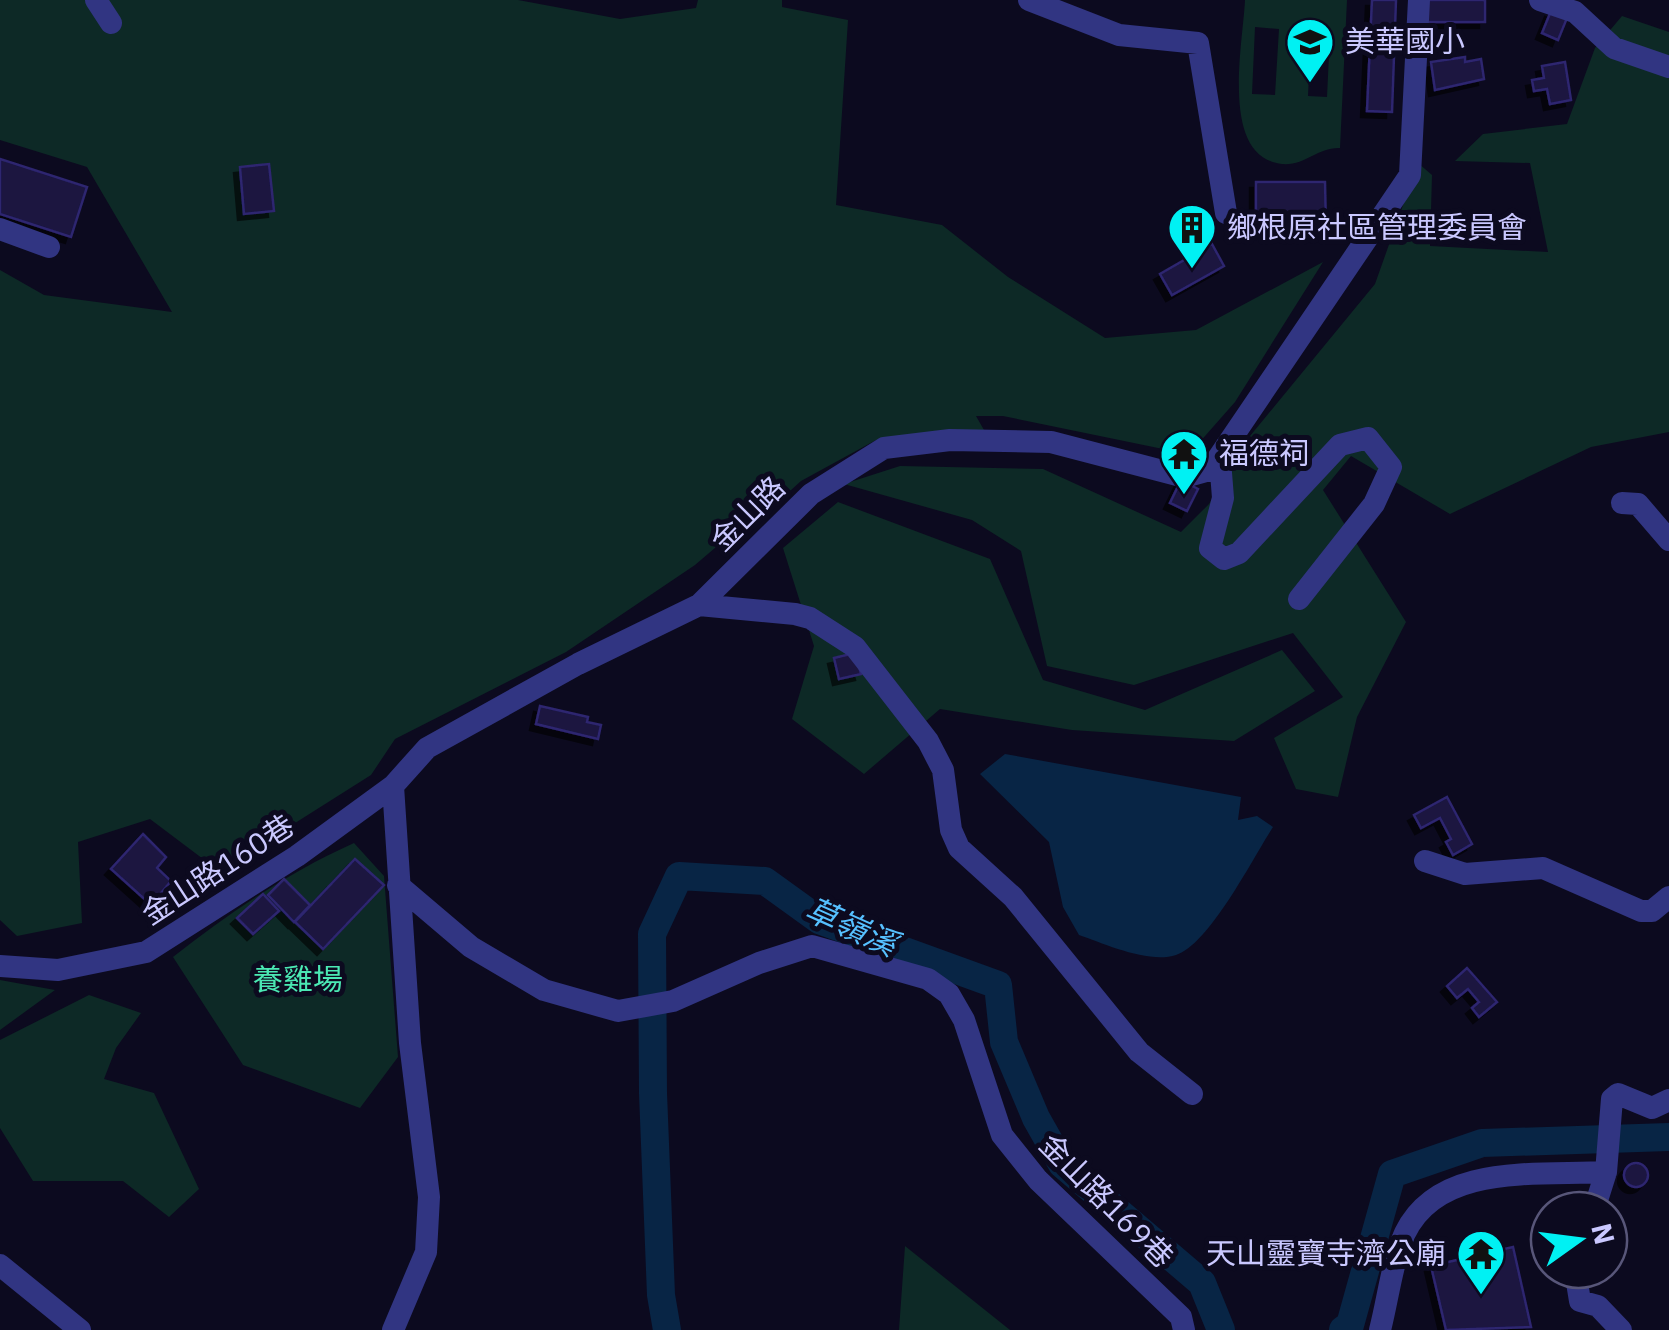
<svg xmlns="http://www.w3.org/2000/svg" width="1669" height="1330" viewBox="0 0 1669 1330" font-family="'IBM Plex Sans','Noto Sans TC',sans-serif">
	<defs>
		<filter id="shadow"><feDropShadow dx="-6" dy="6" stdDeviation="0" flood-color="#0009"/></filter>
	</defs>
	<rect width="100%" height="100%" fill="#0c0a1f"/>
	<!-- green -->
	<path fill="#0d2926" fill-rule="evenodd" d="M0,0H518L620,19L696,8L698,0H782V7L848,20L836,205L942,225L1008,277L1105,338L1196,330L1323,262L1235,402L1198,444L1163,449L1003,416H976L984,430L876,440L801,481L738,538L736,530L695,565L566,652L395,739L371,775L219,871L150,819L78,842L82,923L17,936L0,920V270L44,295L172,312L87,167L0,140Z
		M1245,0H1347L1340,148C1318,147 1305,166 1282,164C1219,157 1243,45 1245,0ZM1255,27L1279,29L1275,95L1252,94ZM1311,31L1330,33L1327,97L1308,96Z
		M1622,16L1669,32V432L1591,447L1450,514L1351,456L1323,490L1406,622L1357,717L1338,797L1296,789L1274,738L1343,697L1293,633L1134,685L1047,666L1021,551L972,520L844,484L900,466L1043,469L1181,532L1209,504L1250,436L1375,284L1418,163L1432,175L1430,246L1548,252L1530,163L1455,161L1483,134L1567,124L1595,48Z
		M838,502L990,559L1043,680L1145,710L1282,650L1315,691L1234,741L1072,730L940,709L864,774L792,719L814,646L783,548Z
		M354,843L384,876L398,1057L360,1108L243,1065L173,957C231,912 287,873 354,843Z
		M0,980L55,990L0,1030Z
		M89,995L141,1013L116,1048L104,1079L154,1093L199,1189L169,1217L123,1181H33L0,1128V1040Z
		M905,1246L1010,1330H899Z"/>
	<!-- water -->
	<path fill="#082545" d="M1005,754L1241,797L1238,820L1257,816L1273,827C1253,858 1209,945 1176,955C1149,964 1105,944 1079,935L1063,907L1049,842L980,774Z"/>
	<g fill="none" stroke-linecap="round" stroke-linejoin="round">
		<!-- river -->
		<path stroke="#082545" stroke-width="28" d="M667,1330L661,1295L653,1093L652,934L679,876L765,881L819,920L998,985L1004,1042L1036,1118L1062,1164L1202,1283L1221,1330
			M1343,1330L1350,1325L1392,1174L1482,1143L1669,1137"/>
	</g>
	<!-- building -->
	<path fill="#1a1541" stroke="#2d256f" stroke-width="2.5" filter="url(#shadow)" d="M1372,0H1396L1392,112L1367,111Z
		M1426,0H1485V22H1426Z
		M1551,11L1567,18L1558,40L1542,33Z
		M1465,57V62L1481,59L1484,79L1435,90L1431,62Z
		M1565,62L1571,100L1550,104L1547,89L1534,91L1532,80L1544,78L1542,66Z
		M0,159L87,187L71,237L0,214Z
		M269,164L274,211L244,214L240,167Z
		M1256,182H1325L1326,228L1256,229Z
		M1212,244L1224,266L1172,295L1160,274Z
		M1181,480L1198,489L1187,511L1170,503Z
		M855,653L861,674L839,679L834,658Z
		M540,706L588,717L587,722L601,725L598,739L536,724Z
		M1447,797L1472,844L1453,855L1446,842L1451,839L1440,818L1421,828L1414,815Z
		M143,834L166,857L157,868L171,881L151,905L111,869Z
		M355,859L384,885L323,949L295,922Z
		M284,879L310,905L294,922L268,895Z
		M263,894L279,911L253,934L237,918Z
		M1467,968L1497,1002L1479,1017L1472,1008L1479,1002L1468,989L1457,998L1447,986Z
		M1624 1175a12 12 0 1 1 24 0a12 12 0 1 1-24 0Z
		M1513,1247L1531,1327L1446,1330L1431,1266Z"/>
	<g fill="none" stroke-linecap="round" stroke-linejoin="round">
		<!-- minor -->
		<path stroke="#313582" stroke-width="22" d="M96,0L111,23
			M1029,0L1119,35L1198,43L1226,213
			M1540,0L1575,12L1614,48L1669,67
			M0,229L49,247
			M1220,460L1223,498L1210,548L1224,559L1239,553L1340,445L1368,438L1391,467L1374,504L1299,599
			M1622,503L1638,504L1669,540
			M699,605L795,614L810,618L855,647L928,741L943,770L951,830L959,848L1013,897L1139,1052L1192,1094
			M1425,861L1465,874L1543,868L1641,911H1652L1669,897
			M398,885L471,947L544,990L618,1011L673,1001L759,963L812,946L928,979L949,994L964,1020L1002,1135L1038,1180L1181,1317L1184,1330
			M0,966L58,970L146,952L297,856L393,786
			M1594,1210L1606,1172L1612,1099L1618,1094L1652,1108L1669,1100
			M0,1265L80,1330
			M1575,1270L1580,1301L1598,1306L1621,1330
			M393,1330L426,1252L429,1197L410,1043L393,786L427,748L578,664L699,605L811,494L884,448L950,440L1051,442L1185,477L1210,470L1410,175L1419,0
			M1380,1330C1388,1299 1392,1262 1405,1233C1439,1162 1539,1176 1606,1172"/>
	</g>
	<!-- icons -->
	<defs>
		<g id="school-pin" transform="scale(2.5)"><path d="M0 17L-7.5 6A9.5 9.5 0 1 1 7.5 6Z" fill="#00f1f3" stroke="#0c0a1f"/><path d="M0-5L7-2L0 1L-7-2ZM-4 1L0 2.5L4 1V4Q0 6-4 4Z" fill="#111"/></g>
		<g id="building-pin" transform="scale(2.5)"><path d="M0 17L-7.5 6A9.5 9.5 0 1 1 7.5 6Z" fill="#00f1f3" stroke="#0c0a1f"/><path d="M-4-6H4V6H1V3H-1V6H-4ZM-2.5-4.3h1.7v1.8h-1.7ZM.8-4.3h1.7v1.8H.8ZM-2.5-1h1.7V.8h-1.7ZM.8-1h1.7V.8H.8Z" fill="#111"/></g>
		<g id="temple-pin" transform="scale(2.5)"><path d="M0 17L-7.5 6A9.5 9.5 0 1 1 7.5 6Z" fill="#00f1f3" stroke="#0c0a1f"/><path d="M0-6L5-2H3V0L6.5 2.5H4V6H1.5V3h-3V6H-4V2.5H-6.5L-3 0V-2H-5Z" fill="#111"/></g>
	</defs>
	<g fill-rule="evenodd">
		<use href="#school-pin" x="1310" y="42"/>
		<use href="#building-pin" x="1192" y="228"/>
		<use href="#temple-pin" x="1184" y="454"/>
		<use href="#temple-pin" x="1481" y="1254"/>
	</g>
	<g text-anchor="middle" stroke-width="10" stroke-linejoin="round" paint-order="stroke">
		<!-- poi labels -->
		<g font-size="30" fill="#cac8ff" stroke="#0c0a1f" text-anchor="start">
			<text x="1345" y="52">美華國小</text>
			<text x="1227" y="238">鄉根原社區管理委員會</text>
			<text x="1219" y="464">福德祠</text>
			<text x="1446" y="1264" text-anchor="end">天山靈寶寺濟公廟</text>
		</g>
		<!-- street labels -->
		<g font-size="30" fill="#cac8ff" stroke="#0c0a1f">
			<text transform="translate(748 514) rotate(-45)" y="10">金山路</text>
			<text transform="translate(218 870) rotate(-33)" y="10">金山路160巷</text>
			<text transform="translate(1106 1201) rotate(45)" y="10">金山路169巷</text>
		</g>
		<!-- park labels -->
		<g font-size="30" fill="#4be8b3" stroke="#0c0a1f">
			<text x="298" y="990">養雞場</text>
		</g>
		<!-- water labels -->
		<g font-size="32" font-style="italic" fill="#56c0ff" stroke="#0c0a1f">
			<text transform="translate(851 927) rotate(24)" y="11">草嶺溪</text>
		</g>
	</g>
	<!-- north arrow -->
	<g transform="translate(1579 1240) rotate(76)"><circle r="48" fill="#0c0a1f" stroke="#585679" stroke-width="2.5"/>
	<path d="M0-8L18 38L0 25L-18 38Z" fill="#00f1f3"/>
	<text y="-15" font-size="28" font-weight="bold" text-anchor="middle" fill="#cac8ff">N</text>
	</g>
</svg>
